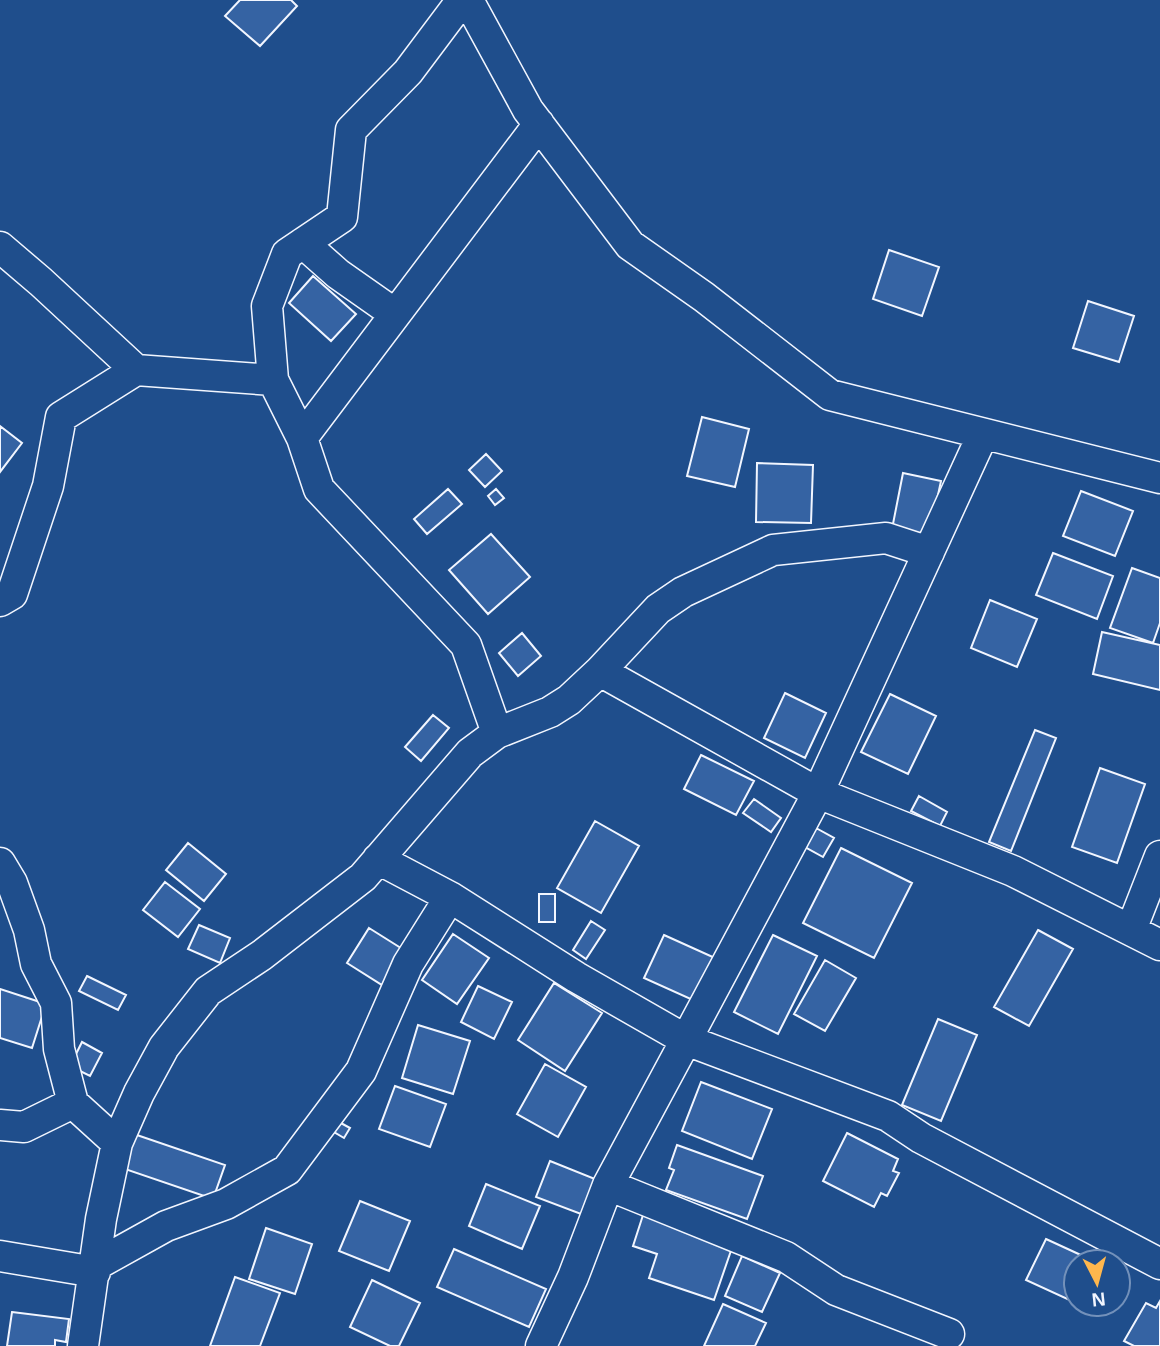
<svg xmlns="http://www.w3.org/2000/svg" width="1160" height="1346" viewBox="0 0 1160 1346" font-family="Arial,sans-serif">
	<rect width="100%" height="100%" fill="#1f4e8c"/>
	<!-- building -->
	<path fill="#3563a3" stroke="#f2f6ff" stroke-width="2" d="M240,0H291L297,6L260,46L225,16Z
		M889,250L939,267L922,316L873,299Z
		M313,276L356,314L331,341L289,303Z
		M1088,301L1134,316L1119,362L1073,348Z
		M702,417L749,429L735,487L687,476Z
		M0,426L22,443L0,472Z
		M486,454L502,471L485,487L469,470Z
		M757,463L813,465L811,523L756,522Z
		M903,473L941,481L929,537L892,529Z
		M448,489L462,504L427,534L414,519Z
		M496,489L504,498L495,505L488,496Z
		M1081,491L1133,511L1115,556L1063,536Z
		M491,534L530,577L488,614L449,570Z
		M1053,553L1113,576L1097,619L1036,595Z
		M1132,568L1160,578V623L1153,643L1110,628Z
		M990,600L1037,619L1017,667L971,648Z
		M1102,632L1160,645V690L1093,674Z
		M522,633L541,656L518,676L499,653Z
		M785,693L826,713L805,758L764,738Z
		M890,694L936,716L908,774L861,752Z
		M433,715L449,728L421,761L405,747Z
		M1035,730L1056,738L1011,851L989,842Z
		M701,755L754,781L736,815L684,789Z
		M1100,768L1145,784L1117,863L1072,847Z
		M919,796L947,812L940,826L911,811Z
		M754,799L781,818L771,832L743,813Z
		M595,821L639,846L601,913L557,888Z
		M816,828L834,838L823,857L805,847Z
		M188,843L226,874L204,901L166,870Z
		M841,848L912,883L874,958L803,923Z
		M165,882L200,909L178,937L143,910Z
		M539,894H555V922H539Z
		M591,921L605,930L586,959L573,950Z
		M199,925L230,938L220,963L188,949Z
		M369,928L404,950L382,985L347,963Z
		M1038,930L1073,949L1029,1026L994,1007Z
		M453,934L489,958L457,1004L422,980Z
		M664,935L715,958L695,1001L644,978Z
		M773,935L817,956L778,1034L734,1012Z
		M825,960L856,978L825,1031L794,1014Z
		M87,976L126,995L118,1010L79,991Z
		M554,983L602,1013L565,1071L518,1040Z
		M478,986L512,1002L494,1039L461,1022Z
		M0,989L46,1004L32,1048L0,1038Z
		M938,1019L977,1035L941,1121L902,1105Z
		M418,1025L470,1041L453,1094L402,1078Z
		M82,1042L102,1053L90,1076L70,1066Z
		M545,1064L586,1087L558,1137L517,1114Z
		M701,1082L772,1109L752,1159L682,1131Z
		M395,1086L446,1104L430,1147L379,1129Z
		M339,1122L350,1128L344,1138L334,1132Z
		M131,1133L225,1165L213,1199L119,1167Z
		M847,1133L898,1159L893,1171L899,1173L887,1196L881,1193L874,1207L823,1181Z
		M677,1145L763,1176L747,1219L666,1190L674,1170L669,1168Z
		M550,1161L595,1179L581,1214L536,1197Z
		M486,1184L540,1206L522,1249L469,1226Z
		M360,1201L410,1221L389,1271L339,1251Z
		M644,1212L734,1242L714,1300L649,1278L657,1254L633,1246Z
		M266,1228L312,1244L295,1294L249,1279Z
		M1046,1239L1096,1262H1076V1303L1026,1280Z
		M454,1249L546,1289L529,1327L437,1287Z
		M742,1256L780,1273L762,1312L725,1296Z
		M235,1277L280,1293L260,1346H210Z
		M372,1280L420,1303L399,1346H390L350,1327Z
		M1160,1301V1346H1134L1124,1341L1146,1303L1156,1308Z
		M723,1304L766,1323L755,1346H704Z
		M12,1312L69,1319L66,1342L55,1340V1346H7Z"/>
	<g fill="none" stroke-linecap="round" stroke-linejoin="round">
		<!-- minor casing -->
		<g stroke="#f2f6ff" stroke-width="33">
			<path id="minor" d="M468,0L528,110L630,245L704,297L830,395L1160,478
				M303,243L338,274L395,314
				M0,247L41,282L136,370
				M273,380L267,306L287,254L342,217L351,130L408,72L462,0
				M983,434L818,793L686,1040L888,1116L921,1138L1160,1264
				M302,438L539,124
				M0,601L12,594L48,486L61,417L136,370L273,380L302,438L319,489L466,645L497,733
				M600,671L818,793L1013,871L1160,945
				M378,859L450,897L576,977L686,1040L608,1185L573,1277L541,1346
				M0,863L12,883L29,930L36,964L56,1003L59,1049L73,1103L117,1143
				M1131,930L1160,856
				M0,1125L24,1127L73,1103
				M608,1185L786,1257L836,1290L949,1334
				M0,1256L95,1272
				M94,1266L166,1226L226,1204L287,1170L361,1071L408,964L450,897
				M83,1346L101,1219L117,1143L139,1093L164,1047L208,991L262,955L363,877L470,753L497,733L550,712L569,700L600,671L658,609L683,592L773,550L886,538L929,552"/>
		</g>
		<!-- minor -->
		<use href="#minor" stroke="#1f4e8c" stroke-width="30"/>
	</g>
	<!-- north arrow -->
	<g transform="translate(1097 1283) rotate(174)"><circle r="33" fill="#1f4e8c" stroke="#7391ba" stroke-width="2"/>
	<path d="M0-5L12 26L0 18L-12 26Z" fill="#ffb74d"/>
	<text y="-10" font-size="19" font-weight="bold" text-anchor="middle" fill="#f2f6ff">N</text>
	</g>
</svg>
